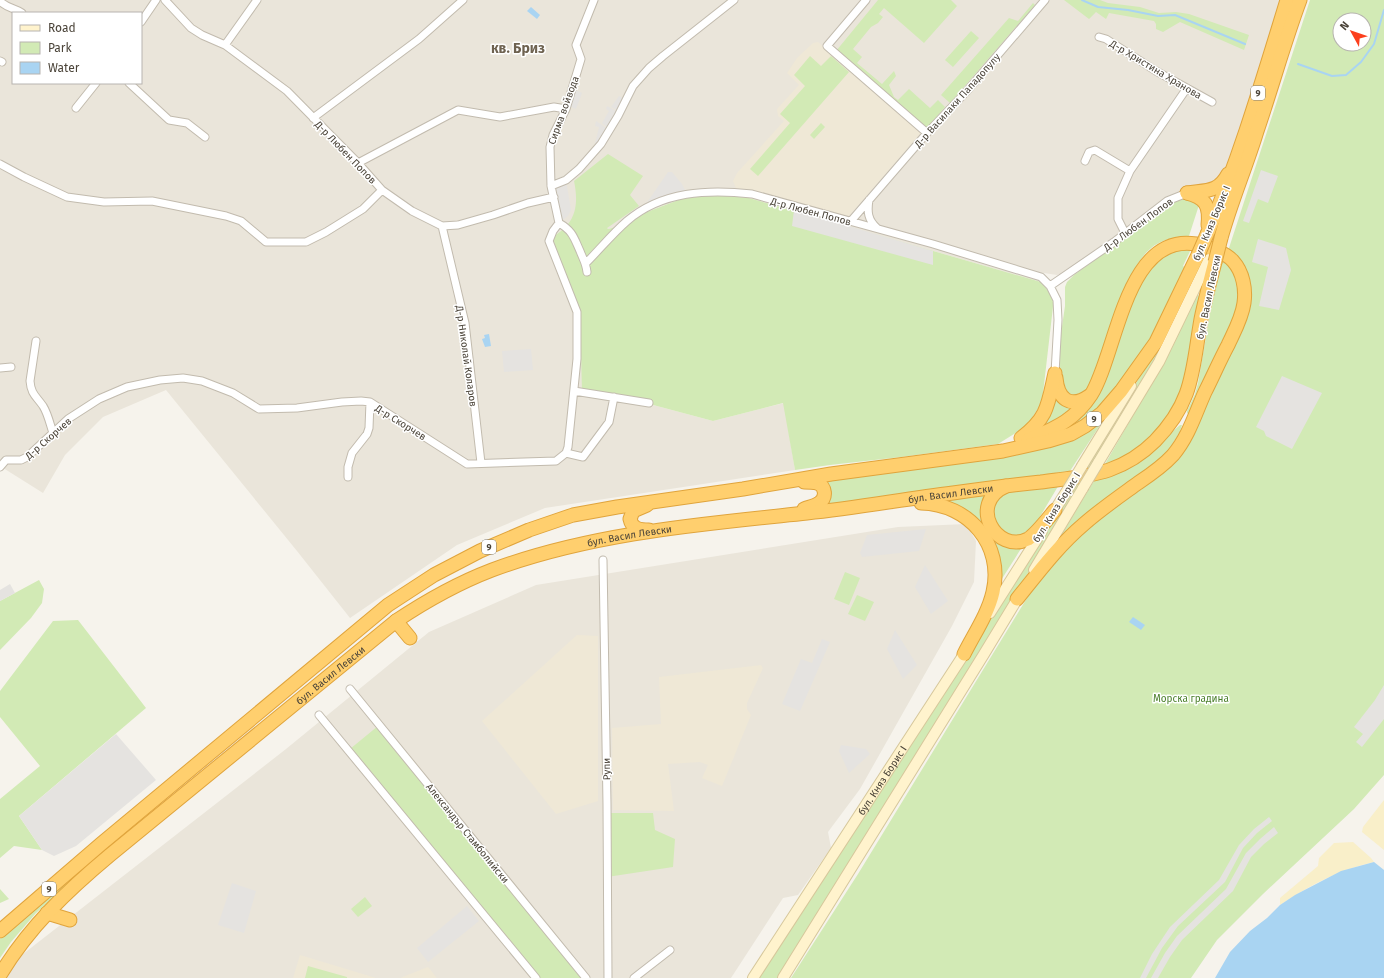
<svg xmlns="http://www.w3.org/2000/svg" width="1384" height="978" viewBox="0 0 1384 978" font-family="'Fira Sans',sans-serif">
	<rect width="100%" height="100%" fill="#f6f3ec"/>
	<!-- residential -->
	<path fill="#eae5da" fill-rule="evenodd" d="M0,0H1285L1222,182L1181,191L1172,195L1086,259L1064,273L1057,275L1044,273L1041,282L749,198L681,199L647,212L627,224L608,229L575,218L554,237L556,250L580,312L642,402L713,421L784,403L795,470L545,508L457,545L350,618L297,551L166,390L103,417L65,455L43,493L0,466ZM13,13H141V83H13Z
		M966,524L976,541L974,582L952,626L860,789L828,832L831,848L798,895L783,898L731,978H0V972L286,749L429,632L536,585L898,527Z"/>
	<!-- education -->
	<path fill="#efe8d6" d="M818,42L921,133L848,217L736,188L733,181L737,173L784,121L778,116L777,109L799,85L787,73L797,58L813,43Z
		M577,635L598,636V801L556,814L482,721Z
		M761,665L763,668L747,703V709L751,715L722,786L702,778L708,765L700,762L668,764L674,811L613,810L612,728L661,724L659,677Z
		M300,955L376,978H293Z
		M428,967L437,978H400Z"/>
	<!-- green -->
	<path fill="#d2eab5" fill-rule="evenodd" d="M878,0H951L957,6L924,43L884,8L879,14L883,17L878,23L871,27L853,49L862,57L857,63L882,84L894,71L896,76L889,85L894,97L898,100L909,89L930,108L938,100L945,107L927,128L836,51Z
		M1064,0H1100L1108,3L1140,7L1159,13L1176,12L1189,14L1249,35L1244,50L1180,22L1163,32L1156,29V24L1154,21L1109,13L1106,19L1096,12L1089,19Z
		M1310,0H1384V775L1354,809L1263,894L1217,940L1191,978H791L858,874L1038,580L1063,551L1095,521L1163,471L1246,311L1228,251ZM1340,20H1364V44H1340Z
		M1033,3L1035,5L950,103L941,95L1009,18L1018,21Z
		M971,31L979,38L953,67L945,60Z
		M810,56L821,66L831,56L849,72L758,176L750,169L790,123L780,114L805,86L794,75Z
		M821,123L825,127L814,139L810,135Z
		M608,154L643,176L630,195L639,206L607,228L608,229L627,224L647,212L681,199L715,195L749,198L1041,282L1054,298L1042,402L1027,426L998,444L901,457L830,465L795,470L783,403L713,421L642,402L582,392L580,312L556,250L553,237C558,233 564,229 568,224C578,212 577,195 574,181Z
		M1182,196L1191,197L1199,205L1189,236C1175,237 1161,239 1150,249C1143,255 1138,263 1134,271C1114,308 1104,349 1091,388L1074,398L1060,387L1059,347L1065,306V287L1067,282L1074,275L1175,200Z
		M1217,222L1220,223L1183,306L1145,377L984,647L778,978H757L1025,566L1116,418L1157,347Z
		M1192,247L1183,266L1186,268L1149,341L1108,401L1072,428L1052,434L1072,422L1123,313L1158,256Z
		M1225,258L1240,280L1239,309L1189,415L1187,413V411L1195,394L1198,383L1214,290L1220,267Z
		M1197,294L1200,297L1187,373L1174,408L1151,438L1123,457L1105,464L1158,372Z
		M1055,397L1079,403L1048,429L1039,426Z
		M1104,419L1070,471L824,505L823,482L933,463Z
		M1180,425H1182L1180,432L1166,454L1053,548L1097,476L1164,439Z
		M1060,483L1032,530L1028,533L1009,537L990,518L999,493Z
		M989,492L983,521L981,523L936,500Z
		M989,528L1024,544L998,585Z
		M845,572L860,578L849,605L834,599Z
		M39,580L44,589L42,603L31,618L0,650V601Z
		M857,595L874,602L865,621L848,614Z
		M78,620L146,708L19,816L42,850L14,846L0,858V799L40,766L0,717V691L53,621Z
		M378,726L584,978H539L350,749Z
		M607,813H653L655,830L675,839L673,867L607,877Z
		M106,848H108L36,913L11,942L0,958V939Z
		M0,889L9,899L0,903Z
		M365,897L372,906L358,917L351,909Z
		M308,966L347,977V978H305Z"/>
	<!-- sand -->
	<path fill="#f9efc9" d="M1384,800V850L1362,832L1363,827Z
		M1353,842L1371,858L1374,862C1339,870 1310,885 1280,905V898L1318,866L1319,858L1334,843Z"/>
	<!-- parking -->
	<path fill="#e5e3e0" d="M576,90L582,93L576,109L569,106Z
		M619,96L623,98L617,110L611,107Z
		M607,106L618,112L608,128L602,123L609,111L606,109Z
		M596,121L608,129L596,147H594L599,127L595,126Z
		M1261,170L1278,176L1268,203L1258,199L1249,223L1243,221Z
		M668,172H672L682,184L686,192L646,204Z
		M566,180L571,210L568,216L559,223L551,186Z
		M794,210L933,251V265L792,226Z
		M1258,239L1286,248L1291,270L1279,310L1259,306L1268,267L1252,262Z
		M531,349L533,370L504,372L502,351Z
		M1282,376L1322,393L1292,449L1266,436L1264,431L1256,427Z
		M926,529L919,551L862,557L860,553L867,535Z
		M925,565L948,601L931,614L915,587Z
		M10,584L15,593L0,601V590Z
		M895,630L917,665L903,679L887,649Z
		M822,639L830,642L800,711L782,704L801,659L812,663Z
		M1384,685V719L1362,747L1356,742L1363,734L1354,727L1375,700Z
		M116,734L156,780L76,846L54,856L42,850L19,816Z
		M841,745L866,749L870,754L849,773L839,751Z
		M1269,817L1272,821L1257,833L1243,848L1225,882L1178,926L1162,948L1146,978H1140L1152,954L1170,927L1219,880L1239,845L1254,829Z
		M1274,827L1278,833L1264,844L1251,857L1233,891L1182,940L1170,957L1158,978H1151L1165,953L1177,936L1226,889L1246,853L1260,839Z
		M232,883L256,891L244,933L218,925Z
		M467,906L479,921L428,962L417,948Z"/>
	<!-- water -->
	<path fill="#a9d4f2" d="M531,7L540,15L537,19L527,11Z
		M489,334L491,346L485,347L482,339L485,338L484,335Z
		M1133,617L1145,625L1141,630L1129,622Z
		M1374,862L1384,870V978H1215L1230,952L1250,931L1267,918L1280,905L1295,895L1341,871Z"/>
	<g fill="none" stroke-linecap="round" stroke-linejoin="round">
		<!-- stream -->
		<path stroke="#a9d4f2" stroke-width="2" d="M1082,0L1098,7L1128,10L1158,16L1175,15L1245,44
			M1298,64L1332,76L1346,75L1361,62L1374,44L1384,10"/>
		<!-- street casing -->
		<g stroke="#c2bbae" stroke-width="9">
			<path id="street" d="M165,0L191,28L202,35L225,45L287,91L358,163L382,190L412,211L442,226L458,225L493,215L528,203L554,197
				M866,0L827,46L927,133
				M0,1C6,8 15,8 22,13
				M141,22L156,0
				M1099,37L1106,39L1156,71L1212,102
				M225,45L257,0
				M0,61L2,62
				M129,83L169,120L187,123L205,137
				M76,108L96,83
				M313,118L419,39L463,0
				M1085,161L1089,152L1095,150L1130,171
				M358,163L458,110L500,117L554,107L566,109
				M0,164L24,177L67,197L104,202L152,201L226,216L241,221L266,242H306L326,232L363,209L382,190
				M551,186L566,180L579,169L601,144L618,116L633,86L649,68L663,56L734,0
				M869,200C867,212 868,220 877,228
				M851,221L927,133L966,92L1045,0
				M559,223L551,186L550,147L553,135L566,109L581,59L576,45L594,0
				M559,223C573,231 574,238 580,251C583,259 586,263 587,272
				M442,226L465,323L481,463
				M1125,233L1118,219V198L1130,171L1187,88
				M586,263C600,249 612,234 627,221C662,191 708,189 752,194L933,244L1041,277L1050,286L1057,300L1058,320L1055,373
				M1050,286L1114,242L1167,201L1187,193
				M36,341L30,381C31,394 36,396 43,406C48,414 50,424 53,433
				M0,368L11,367
				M574,391L649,403
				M566,453L583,457L609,422L614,397
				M0,467L6,460H21L27,457L68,419L99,399L127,387L160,380L183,378L202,381L233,393L259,409L297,408L342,402L361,401L370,402L467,464L556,461L566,453L568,447L577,359V312L549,241L553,231L559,223
				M348,477V467L352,453L367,434L369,428L370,402
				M603,560L607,804L608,978
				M350,689L586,978
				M319,715L536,978
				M634,978L670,950"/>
		</g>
		<!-- secondary casing -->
		<g stroke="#d6c79b" stroke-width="12">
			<g id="secondary">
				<path d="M1098,463L1159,362L1209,259"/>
				<path d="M1082,466L1131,386"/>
				<path d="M1051,516L1068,489"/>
				<path d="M1034,570L1083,488"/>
				<path d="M990,613L1042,531"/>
				<path id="s1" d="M753,978L968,648"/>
				<path d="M783,978L984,654L1021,593"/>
			</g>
		</g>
		<!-- highway casing -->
		<g stroke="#e0a43c" stroke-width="15">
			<g id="highway">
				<path d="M1187,193C1206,190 1218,193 1228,174"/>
				<path d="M1187,193C1206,198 1210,206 1208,225"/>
				<path d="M1208,232C1240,157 1263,78 1287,0"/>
				<path d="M1221,238C1231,202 1246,167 1257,131C1272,87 1284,43 1300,0"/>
				<path d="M1056,378C1058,399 1070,409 1089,396"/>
				<path d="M1021,438C1048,418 1048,404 1055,373"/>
				<path d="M804,482C808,482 813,482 817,483C826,486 827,498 819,503C815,506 809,507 804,509"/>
				<path d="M1006,486C967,503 996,555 1028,539C1037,533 1048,518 1055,510"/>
				<path d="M921,503C969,504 1004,545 993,592C988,614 974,634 964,654"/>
				<path d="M647,505L633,511L630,519C632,529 640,530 649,530"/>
				<path d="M1017,599C1038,573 1058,546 1084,524C1101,509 1120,496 1138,483C1150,475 1163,466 1173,455C1189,436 1195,414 1205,392C1213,376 1220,360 1228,345C1234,332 1242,318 1244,303C1246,289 1243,272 1233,261C1225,252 1207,246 1196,244C1125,232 1117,354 1091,395C1074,421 1055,428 1028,440"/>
				<path d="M396,621L410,638"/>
				<path d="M47,913L70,920"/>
				<path d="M0,931L101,844L388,605L434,575L480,551L529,530L573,515L617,507L743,489L831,474L1003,451L1048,441L1071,434L1085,426L1102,413L1121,391L1156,342L1198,255"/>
				<path id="s2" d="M0,975C29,927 68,890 110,855L396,621C426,601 458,583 492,570C591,533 702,524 807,513C856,508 904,499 953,493C982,489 1012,485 1041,482C1063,479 1088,477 1109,470C1126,464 1142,454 1155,441C1194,401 1192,371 1201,319C1205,300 1210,281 1215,262"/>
			</g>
		</g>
		<!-- street -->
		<use href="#street" stroke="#fff" stroke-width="7"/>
		<!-- secondary -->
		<use href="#secondary" stroke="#fff3cd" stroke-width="10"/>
		<!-- highway -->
		<use href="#highway" stroke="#ffcf6e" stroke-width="13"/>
		<!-- secondary-bridge casing -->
		<g stroke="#d6c79b" stroke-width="12" stroke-linecap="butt">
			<path id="secondary-bridge" d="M1083,488L1098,463
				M1068,489L1082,466"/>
		</g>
		<!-- highway-bridge casing -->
		<g stroke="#e0a43c" stroke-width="15" stroke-linecap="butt">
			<path id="highway-bridge" d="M1198,255L1208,232
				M1215,262L1221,238"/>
		</g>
		<!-- secondary-bridge -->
		<use href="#secondary-bridge" stroke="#fff3cd" stroke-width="10"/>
		<!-- highway-bridge -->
		<use href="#highway-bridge" stroke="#ffcf6e" stroke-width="13"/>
	</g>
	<g text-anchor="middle" stroke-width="3" stroke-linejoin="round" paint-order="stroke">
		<!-- shield labels -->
		<g fill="#fff" stroke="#817c74" stroke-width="1">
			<rect x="1251" y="86" width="14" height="14" rx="3"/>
			<rect x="1087" y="412" width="14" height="14" rx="3"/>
			<rect x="482" y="540" width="14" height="14" rx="3"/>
			<rect x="42" y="882" width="14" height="14" rx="3"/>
		</g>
		<g font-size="9" font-weight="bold" fill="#4b4439">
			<text x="1258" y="96">9</text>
			<text x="1094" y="422">9</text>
			<text x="489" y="550">9</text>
			<text x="49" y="892">9</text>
		</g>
		<!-- street labels -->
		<g font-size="10" fill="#4b4439" stroke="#fff">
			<text transform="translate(1156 69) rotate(31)" y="4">Д-р Христина Хранова</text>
			<text transform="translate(957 100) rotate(-48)" y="4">Д-р Василаки Пападопулу</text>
			<text transform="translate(563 110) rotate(-70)" y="4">Сирма войвода</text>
			<text transform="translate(346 152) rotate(46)" y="4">Д-р Любен Попов</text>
			<text transform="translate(811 211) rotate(15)" y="4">Д-р Любен Попов</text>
			<text transform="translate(1211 223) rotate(-67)" y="4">бул. Княз Борис I</text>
			<text transform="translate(1138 224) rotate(-36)" y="4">Д-р Любен Попов</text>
			<text transform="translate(1208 297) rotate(-78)" y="4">бул. Васил Левски</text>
			<text transform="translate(467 356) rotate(82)" y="4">Д-р Николай Коларов</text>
			<text transform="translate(401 422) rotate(32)" y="4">Д-р Скорчев</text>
			<text transform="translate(48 438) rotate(-41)" y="4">Д-р Скорчев</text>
			<text dy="4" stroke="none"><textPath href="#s2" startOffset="1108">бул. Васил Левски</textPath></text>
			<text transform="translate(1056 507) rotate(-58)" y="4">бул. Княз Борис I</text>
			<text dy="4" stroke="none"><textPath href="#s2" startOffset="784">бул. Васил Левски</textPath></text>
			<text dy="4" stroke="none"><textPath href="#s2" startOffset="448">бул. Васил Левски</textPath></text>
			<text transform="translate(606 769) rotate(-91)" y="4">Рупи</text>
			<text dy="4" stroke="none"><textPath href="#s1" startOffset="236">бул. Княз Борис I</textPath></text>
			<text transform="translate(468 833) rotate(51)" y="4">Александър Стамболийски</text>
		</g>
		<!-- park labels -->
		<g font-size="10" fill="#4a7f2a" stroke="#fff">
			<text x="1191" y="702">Морска градина</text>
		</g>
		<!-- district labels -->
		<g font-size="14" font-weight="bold" fill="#6e6250" stroke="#fff">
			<text x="518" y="53">кв. Бриз</text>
		</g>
	</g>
	<!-- legend -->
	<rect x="12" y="12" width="130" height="72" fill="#ffffff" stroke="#b7b4b0"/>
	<rect x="20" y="25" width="20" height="6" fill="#fff3cd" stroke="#b7b4b0"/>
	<text x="48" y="32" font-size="12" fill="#4b4439">Road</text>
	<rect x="20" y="42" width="20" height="12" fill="#d2eab5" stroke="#b7b4b0"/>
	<text x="48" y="52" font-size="12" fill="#4b4439">Park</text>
	<rect x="20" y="62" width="20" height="12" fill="#a9d4f2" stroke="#b7b4b0"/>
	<text x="48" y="72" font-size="12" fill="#4b4439">Water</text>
	<!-- north arrow -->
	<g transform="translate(1352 32) rotate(310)"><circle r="19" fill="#ffffff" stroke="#b7b4b0"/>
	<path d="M0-3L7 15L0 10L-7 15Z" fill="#fc3f1d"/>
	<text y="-6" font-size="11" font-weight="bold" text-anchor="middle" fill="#4b4439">N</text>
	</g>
</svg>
